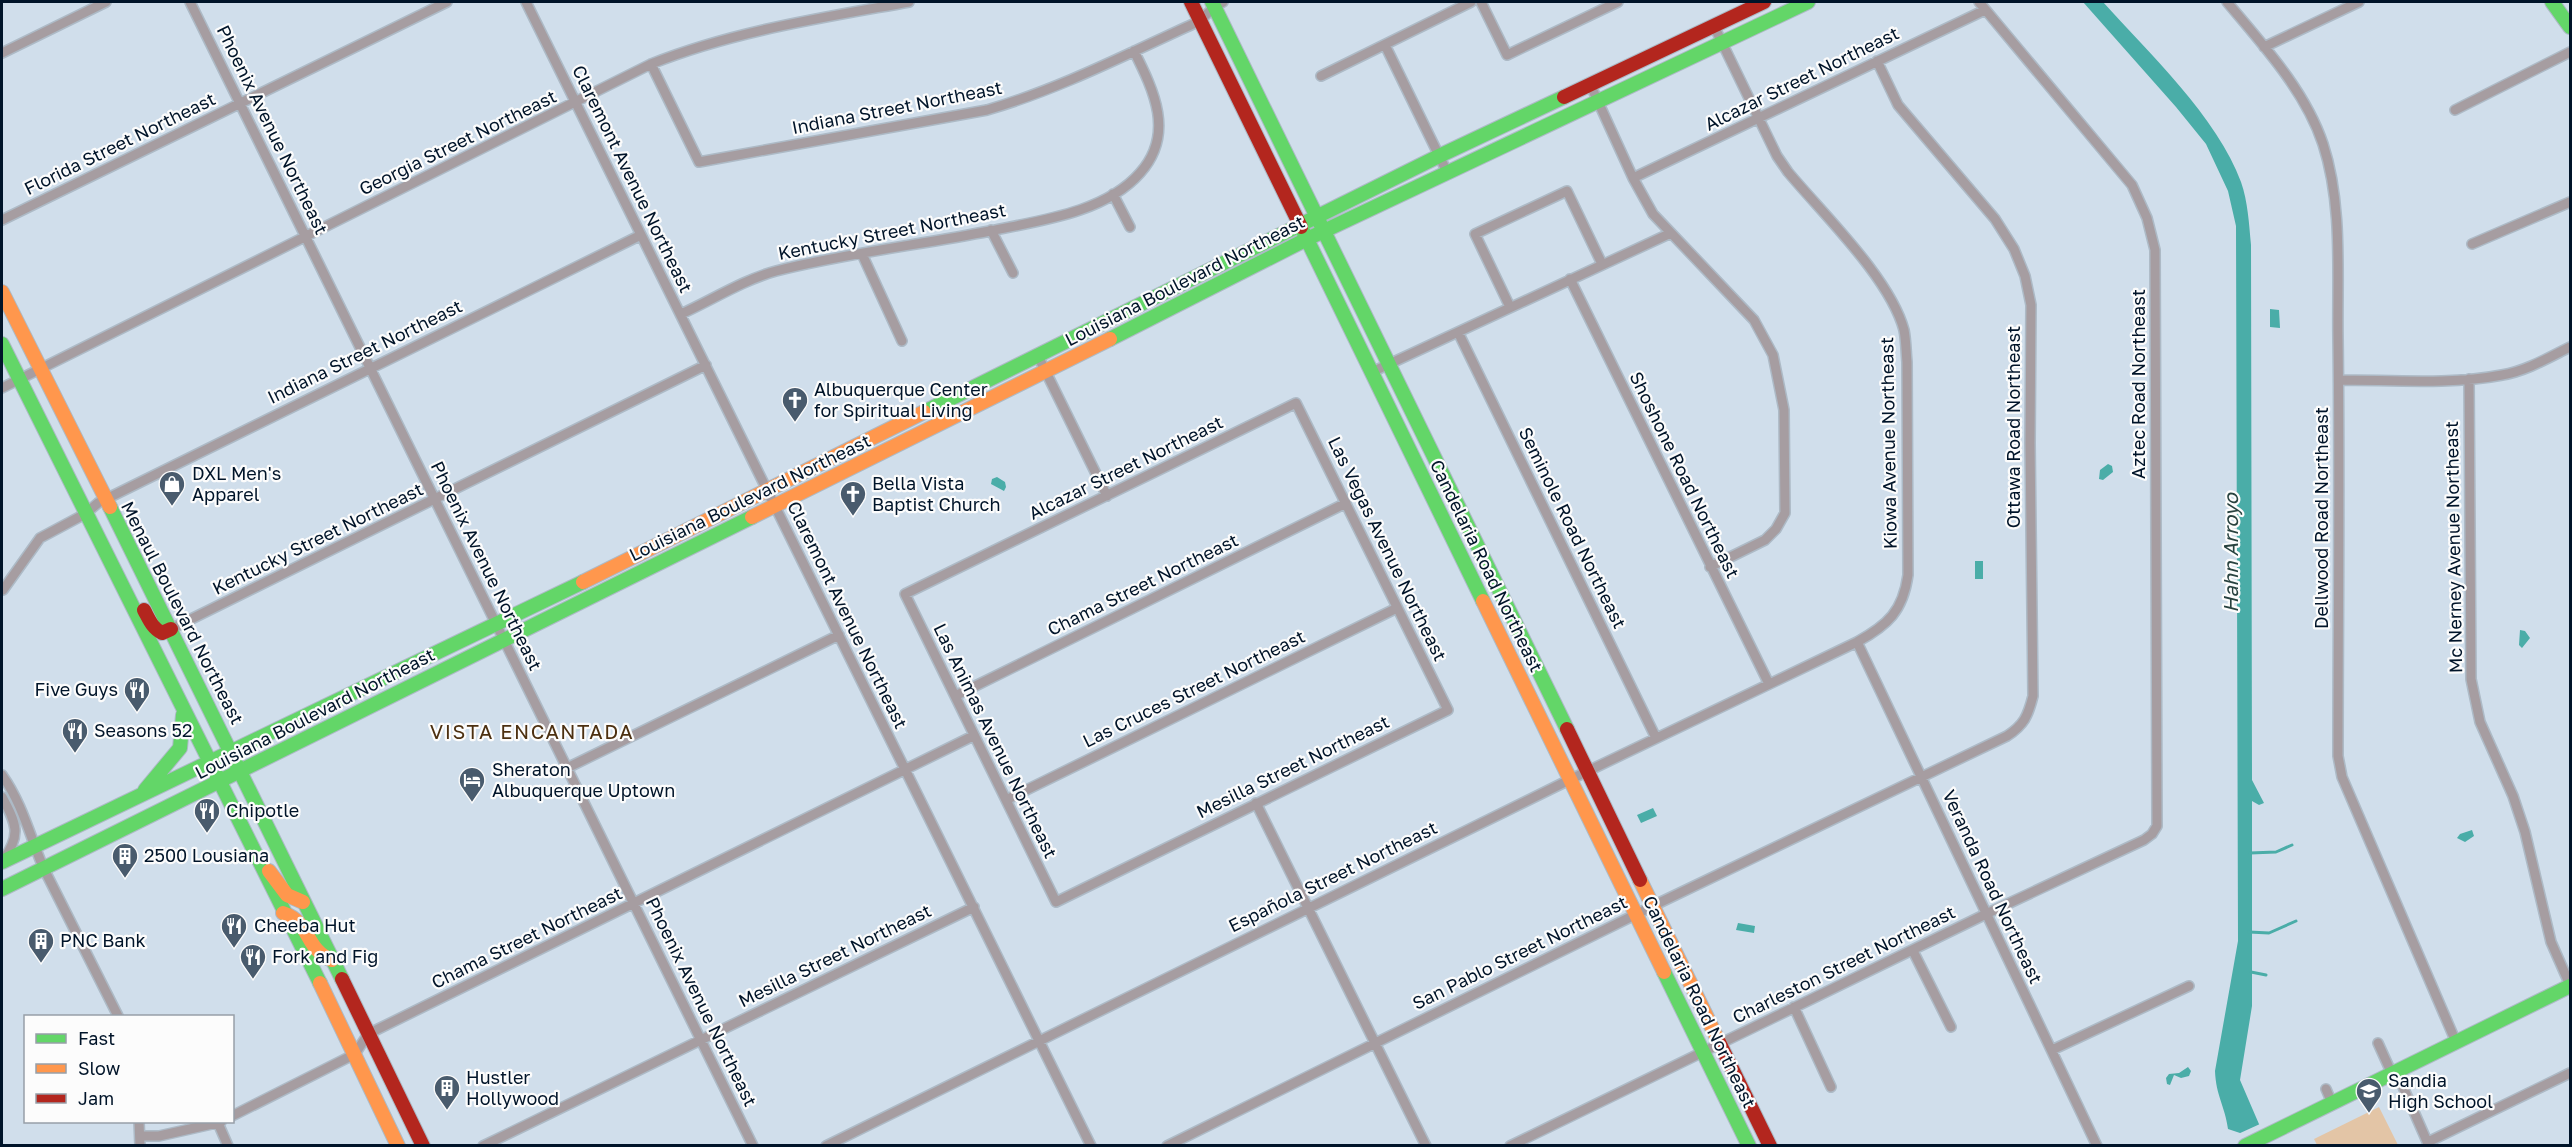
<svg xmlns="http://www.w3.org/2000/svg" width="2572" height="1147" viewBox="0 0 2572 1147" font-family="'Golos Text',sans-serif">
	<rect width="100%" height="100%" fill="#d0deeb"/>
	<!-- green -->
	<path fill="#e3c5a6" d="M2379,1107L2398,1145H2317L2314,1139Z"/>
	<!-- water -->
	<path fill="#4aada8" d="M2083,2H2103C2148,52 2218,118 2241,182C2248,202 2249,224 2251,245L2252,780L2264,803L2259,805L2252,801V1006L2240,1080L2268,1145H2246L2240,1133L2228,1129C2225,1106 2216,1096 2215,1071L2238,941L2236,226L2228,191L2206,144L2176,107Z
		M2270,309L2279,310L2280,328L2270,327Z
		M2108,464L2112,466L2113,472L2103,480L2099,479L2100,470Z
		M997,477L1005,482L1006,487L1004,491L991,484L992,479Z
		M1975,561H1983V579H1975Z
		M2520,630L2525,631L2530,638L2522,648L2519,645Z
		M1653,808L1657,816L1641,823L1637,815Z
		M2472,830L2474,836L2465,842L2457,838L2460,834Z
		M1738,923L1755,926L1754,933L1736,930Z
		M2188,1067L2191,1071L2189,1076L2181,1078L2174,1075L2170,1085L2167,1084L2166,1078L2169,1074L2179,1073Z"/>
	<!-- pier -->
	<path fill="#d0deeb" d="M2260,1124L2271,1145H2244L2238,1134Z"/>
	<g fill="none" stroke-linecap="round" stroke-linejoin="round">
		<!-- stream -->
		<path stroke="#4aada8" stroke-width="3" d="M2250,853L2276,852L2292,845
			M2249,932L2269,933L2296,921
			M2251,972L2266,975"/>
		<!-- street casing -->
		<g stroke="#adbac6" stroke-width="12">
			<path id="street" d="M190,2L753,1146
				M526,2L1091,1146
				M1481,2L1507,55L1618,2
				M2227,2C2262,44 2305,90 2323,144C2343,205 2337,274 2338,338C2340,477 2338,617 2338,756L2342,777L2456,1042
				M1385,45L1447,172
				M2264,47L2359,2
				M2,53L106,2
				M651,64L699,162L987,110C1059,89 1125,55 1193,24C1205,19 1211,7 1223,2
				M1321,76L1471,2
				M1590,84L1633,178L1653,214L1754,320L1773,355L1784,410L1785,513L1776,529L1765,540L1710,567
				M2455,110L2570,52
				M1633,178L1985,10
				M1113,194L1130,227
				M2,220L447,2
				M991,230L1013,273
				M2472,244L2570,202
				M862,254L902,341
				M1570,279L1769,684
				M1510,307L1475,234L1567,191L1602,264
				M681,314C712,300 743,280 776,271C846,253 919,245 990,231C1038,221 1105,213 1140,173C1175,134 1154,91 1134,51
				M1458,332L1656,738
				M1038,356L1107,496
				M1372,372L1671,233
				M2469,379L2471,679L2480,722L2513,796L2525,832L2551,942L2570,985
				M2339,380C2391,380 2451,385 2502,375C2526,371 2548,358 2570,347
				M2,388L651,64C734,31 821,18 909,2
				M1296,403L1448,710L1056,902L905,594Z
				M3,590L40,538L85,514L98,503L641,235
				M171,629L706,365
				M1857,642L2097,1146
				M955,696L1346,503
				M567,768L839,635
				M2,775C22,803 30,836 43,867L118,1016
				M2,797C16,823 22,835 3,860
				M1006,800L1397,608
				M1256,803L1426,1146
				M1913,951L1951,1027
				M1794,1007L1831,1087
				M2378,1043L2392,1074
				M2052,1050L2189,986
				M2396,1071L2429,1146
				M2326,1089L2332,1103
				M232,1116L355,1054L368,1034L973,736
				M139,1122L140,1146
				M218,1123L228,1146
				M141,1136H159L221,1122
				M2428,1142L2570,1073
				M483,1146L974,907
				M826,1146L1563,783L1857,642C1888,625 1903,611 1908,575L1907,362C1906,352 1906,340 1904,330C1890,278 1823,214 1788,172L1777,156L1714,26
				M1167,1146L1661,902L2007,736C2024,725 2028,716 2033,696L2030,443L2031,305L2025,276L2014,249L1995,219L1898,105L1877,61
				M1510,1146L1986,914L2144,840L2152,834L2157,826L2155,250L2147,218L2132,185L1979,2"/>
		</g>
		<!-- fast casing -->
		<g stroke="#adbac6" stroke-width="16">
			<path id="fast" d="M1212,2L1567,729
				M2552,2L2570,27
				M1301,227L1483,601
				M1110,339L1307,239L1808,2
				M2,344L320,983
				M924,412L1439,156L1564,97
				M110,507L342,979
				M145,790L180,748L183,715
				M2,862L583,582
				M2,889L752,517
				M1664,972L1749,1146
				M2245,1146L2570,986"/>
		</g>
		<!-- slow casing -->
		<g stroke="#adbac6" stroke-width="16">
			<path id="slow" d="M2,292L110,507
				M752,517L1110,339
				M583,582L924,412
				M1483,601L1664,972
				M269,871L287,895L303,902
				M1640,880L1719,1042
				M283,913C312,923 304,949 332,960
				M320,983L398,1146"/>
		</g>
		<!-- jam casing -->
		<g stroke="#adbac6" stroke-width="16">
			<path id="jam" d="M1191,2L1301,227
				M1564,97L1764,2
				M144,610C149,619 152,628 162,633L171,629
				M1567,729L1640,880
				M342,979L423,1146
				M1719,1042L1770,1146"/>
		</g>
		<!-- street -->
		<use href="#street" stroke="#a69da1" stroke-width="9"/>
		<!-- fast -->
		<use href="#fast" stroke="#63d668" stroke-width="14"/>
		<!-- slow -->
		<use href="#slow" stroke="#ff974d" stroke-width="14"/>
		<!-- jam -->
		<use href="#jam" stroke="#b3261e" stroke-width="14"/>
	</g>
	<!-- icons -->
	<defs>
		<g id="church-pin" transform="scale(1.35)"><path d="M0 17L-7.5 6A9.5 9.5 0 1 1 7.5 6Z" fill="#495b6d" stroke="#fcfcfc"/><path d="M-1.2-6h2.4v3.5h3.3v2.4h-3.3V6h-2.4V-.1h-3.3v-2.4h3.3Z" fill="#fff"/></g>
		<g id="shop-pin" transform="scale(1.35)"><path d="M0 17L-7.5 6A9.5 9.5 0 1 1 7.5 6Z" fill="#495b6d" stroke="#fcfcfc"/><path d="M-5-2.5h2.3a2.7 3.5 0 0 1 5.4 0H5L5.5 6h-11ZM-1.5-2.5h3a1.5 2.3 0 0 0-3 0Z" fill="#fff"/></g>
		<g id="restaurant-pin" transform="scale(1.35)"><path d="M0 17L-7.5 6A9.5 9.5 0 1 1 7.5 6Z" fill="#495b6d" stroke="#fcfcfc"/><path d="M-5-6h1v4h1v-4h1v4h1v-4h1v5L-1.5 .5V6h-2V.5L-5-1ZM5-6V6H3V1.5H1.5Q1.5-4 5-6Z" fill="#fff"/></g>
		<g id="hotel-pin" transform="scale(1.35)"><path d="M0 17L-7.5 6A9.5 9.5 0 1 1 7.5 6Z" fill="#495b6d" stroke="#fcfcfc"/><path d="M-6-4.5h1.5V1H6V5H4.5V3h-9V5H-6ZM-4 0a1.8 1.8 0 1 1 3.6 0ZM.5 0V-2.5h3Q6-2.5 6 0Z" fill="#fff"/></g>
		<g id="building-pin" transform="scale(1.35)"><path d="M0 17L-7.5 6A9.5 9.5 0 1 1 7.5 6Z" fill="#495b6d" stroke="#fcfcfc"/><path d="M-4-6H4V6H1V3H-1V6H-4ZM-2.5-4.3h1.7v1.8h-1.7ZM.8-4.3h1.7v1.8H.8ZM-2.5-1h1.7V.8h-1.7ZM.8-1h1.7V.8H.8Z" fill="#fff"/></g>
		<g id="school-pin" transform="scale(1.35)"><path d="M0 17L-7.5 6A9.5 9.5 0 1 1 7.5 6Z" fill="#495b6d" stroke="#fcfcfc"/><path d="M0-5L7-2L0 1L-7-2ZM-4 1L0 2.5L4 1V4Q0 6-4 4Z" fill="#fff"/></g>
	</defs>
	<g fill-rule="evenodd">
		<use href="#church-pin" x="795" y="400"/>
		<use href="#shop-pin" x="172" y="484"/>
		<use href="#church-pin" x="853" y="494"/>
		<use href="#restaurant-pin" x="137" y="690"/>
		<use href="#restaurant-pin" x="75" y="731"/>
		<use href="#hotel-pin" x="472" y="780"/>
		<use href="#restaurant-pin" x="207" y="811"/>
		<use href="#building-pin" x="125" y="856"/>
		<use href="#restaurant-pin" x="234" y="926"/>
		<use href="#building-pin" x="41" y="941"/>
		<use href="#restaurant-pin" x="253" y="957"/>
		<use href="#building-pin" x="447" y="1088"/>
		<use href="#school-pin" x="2369" y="1091"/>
	</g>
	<g text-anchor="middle" stroke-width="4.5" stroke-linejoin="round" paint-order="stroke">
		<!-- street labels -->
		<g font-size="18" fill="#001429" stroke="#fcfcfc">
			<text transform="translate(1802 79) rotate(-26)" y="6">Alcazar Street Northeast</text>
			<text transform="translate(897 108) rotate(-11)" y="6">Indiana Street Northeast</text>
			<text transform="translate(272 130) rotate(64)" y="6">Phoenix Avenue Northeast</text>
			<text transform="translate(458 143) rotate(-26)" y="6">Georgia Street Northeast</text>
			<text transform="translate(120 144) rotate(-26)" y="6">Florida Street Northeast</text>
			<text transform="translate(632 179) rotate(64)" y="6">Claremont Avenue Northeast</text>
			<text transform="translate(892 232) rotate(-11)" y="6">Kentucky Street Northeast</text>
			<text transform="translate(1185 281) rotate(-27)" y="6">Louisiana Boulevard Northeast</text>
			<text transform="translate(365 352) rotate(-26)" y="6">Indiana Street Northeast</text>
			<text transform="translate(2139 384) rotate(-90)" y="6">Aztec Road Northeast</text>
			<text transform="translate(2014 427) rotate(-90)" y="6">Ottawa Road Northeast</text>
			<text transform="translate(1889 443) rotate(-91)" y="6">Kiowa Avenue Northeast</text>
			<text transform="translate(1126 468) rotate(-26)" y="6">Alcazar Street Northeast</text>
			<text transform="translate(1684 475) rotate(64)" y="6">Shoshone Road Northeast</text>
			<text transform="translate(750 498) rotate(-26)" y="6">Louisiana Boulevard Northeast</text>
			<text transform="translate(2322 518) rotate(-90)" y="6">Dellwood Road Northeast</text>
			<text transform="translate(1572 528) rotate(64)" y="6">Seminole Road Northeast</text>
			<text transform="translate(318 539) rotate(-26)" y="6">Kentucky Street Northeast</text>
			<text transform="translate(2454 547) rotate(-91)" y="6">Mc Nerney Avenue Northeast</text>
			<text transform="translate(1387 549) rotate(64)" y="6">Las Vegas Avenue Northeast</text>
			<text transform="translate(486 566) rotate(64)" y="6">Phoenix Avenue Northeast</text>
			<text transform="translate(1486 566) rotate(64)" y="6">Candelaria Road Northeast</text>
			<text transform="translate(1143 585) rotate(-26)" y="6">Chama Street Northeast</text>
			<text transform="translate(182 613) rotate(63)" y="6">Menaul Boulevard Northeast</text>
			<text transform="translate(847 615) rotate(64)" y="6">Claremont Avenue Northeast</text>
			<text transform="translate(1194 689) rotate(-26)" y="6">Las Cruces Street Northeast</text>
			<text transform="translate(315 714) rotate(-27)" y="6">Louisiana Boulevard Northeast</text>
			<text transform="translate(995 741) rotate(64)" y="6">Las Animas Avenue Northeast</text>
			<text transform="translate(1293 767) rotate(-26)" y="6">Mesilla Street Northeast</text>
			<text transform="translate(1333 877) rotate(-26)" y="6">Española Street Northeast</text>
			<text transform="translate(1992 887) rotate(65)" y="6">Veranda Road Northeast</text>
			<text transform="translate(527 938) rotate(-26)" y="6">Chama Street Northeast</text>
			<text transform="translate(1520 953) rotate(-26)" y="6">San Pablo Street Northeast</text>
			<text transform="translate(835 956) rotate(-26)" y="6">Mesilla Street Northeast</text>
			<text transform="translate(1844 965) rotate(-26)" y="6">Charleston Street Northeast</text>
			<text transform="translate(701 1002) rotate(64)" y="6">Phoenix Avenue Northeast</text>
			<text transform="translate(1699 1002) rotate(64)" y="6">Candelaria Road Northeast</text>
		</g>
		<!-- poi labels -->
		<g font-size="18" fill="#001429" stroke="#fcfcfc" text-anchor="start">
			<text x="814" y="396">Albuquerque Center<tspan x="814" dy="21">for Spiritual Living</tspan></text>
			<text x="192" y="480">DXL Men's<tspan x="192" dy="21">Apparel</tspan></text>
			<text x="872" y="490">Bella Vista<tspan x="872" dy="21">Baptist Church</tspan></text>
			<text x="118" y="696" text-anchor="end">Five Guys</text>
			<text x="94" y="737">Seasons 52</text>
			<text x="492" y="776">Sheraton<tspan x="492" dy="21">Albuquerque Uptown</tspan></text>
			<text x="226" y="817">Chipotle</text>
			<text x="144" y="862">2500 Lousiana</text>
			<text x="254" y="932">Cheeba Hut</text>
			<text x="60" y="947">PNC Bank</text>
			<text x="272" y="963">Fork and Fig</text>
			<text x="466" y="1084">Hustler<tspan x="466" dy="21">Hollywood</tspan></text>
			<text x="2388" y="1087">Sandia<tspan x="2388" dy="21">High School</tspan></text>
		</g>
		<!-- water labels -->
		<g font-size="20" font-style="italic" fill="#28423f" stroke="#fcfcfc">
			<text transform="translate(2231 553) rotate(-90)" y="7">Hahn Arroyo</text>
		</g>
		<!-- neighbourhood labels -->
		<g font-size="20" letter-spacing="1.5" fill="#4c3011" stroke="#fcfcfc">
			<text x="532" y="739">VISTA ENCANTADA</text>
		</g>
	</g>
	<!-- border -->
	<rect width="2572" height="1147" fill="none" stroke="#001429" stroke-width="6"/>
	<!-- legend -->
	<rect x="24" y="1015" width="210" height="108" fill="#fcfcfc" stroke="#979fa8" stroke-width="1.5"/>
	<rect x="36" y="1034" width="30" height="9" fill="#63d668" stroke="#979fa8" stroke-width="1.5"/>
	<text x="78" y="1045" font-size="18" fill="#001429">Fast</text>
	<rect x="36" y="1064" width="30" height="9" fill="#ff974d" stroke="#979fa8" stroke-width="1.5"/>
	<text x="78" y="1075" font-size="18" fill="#001429">Slow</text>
	<rect x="36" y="1094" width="30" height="9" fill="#b3261e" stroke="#979fa8" stroke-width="1.5"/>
	<text x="78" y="1105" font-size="18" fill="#001429">Jam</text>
</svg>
